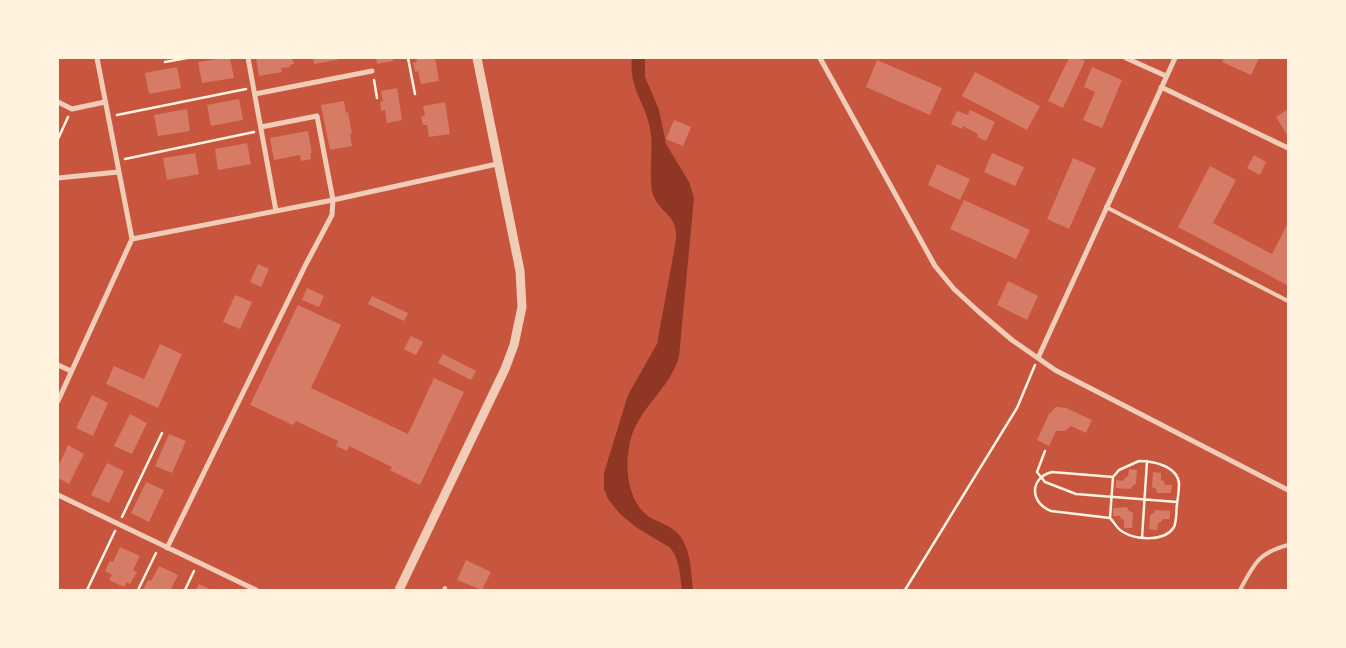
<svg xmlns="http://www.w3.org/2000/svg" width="1346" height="648" viewBox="0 0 1346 648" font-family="'IBM Plex Serif',serif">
	<rect width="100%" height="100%" fill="#c8553d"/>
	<!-- water -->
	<path fill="#8f3625" d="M632,58H645V77L659,110L666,144L689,182L694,198L679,357C670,388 640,407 631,438C624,463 626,503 651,518C661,523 672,526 680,536C691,550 691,573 693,590H682C680,577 680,557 669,547L637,528L620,514L608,499L604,489V473L628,395L657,344L676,240C678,215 662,215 654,197C648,185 653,151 651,135C648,105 628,89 632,58Z"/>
	<!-- building -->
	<path fill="#d67c66" d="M222,58H230L234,78L202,83L198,62Z
		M256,58H292L294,64L290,65V67L281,68L282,72L259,76Z
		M313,58H337V60L314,64Z
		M376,58H392L393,61L377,64Z
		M416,58H435L439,81L421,84L418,71L415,72L413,63L417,62Z
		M1069,58H1079L1085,61L1063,108L1048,101Z
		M1224,58H1259L1251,75L1222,62Z
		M877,60L942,88L930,115L866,87Z
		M177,67L181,88L149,94L145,73Z
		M1092,67L1122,80L1102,128L1083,120L1095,92L1084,87Z
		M975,72L1040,106L1027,130L962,96Z
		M397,88L402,120L387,123L385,110L381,111L380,102L383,101L381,91Z
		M239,99L243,120L211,126L207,105Z
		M344,101L346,113L348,112L352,134H350L352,146L330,150L321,105Z
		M445,102L450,134L429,137L427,125H423L421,116H425L423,106Z
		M187,109L190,131L158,136L154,115Z
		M1288,109V136L1276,117Z
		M970,110L995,122L986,141L977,137L978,134L963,126L962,129L951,124L957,111L968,115Z
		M674,120L691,127L683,146L666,139Z
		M308,131L312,153H310L311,159L301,161L300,155L274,160L270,138Z
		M247,143L251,164L218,170L215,149Z
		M195,153L199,174L167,180L163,158Z
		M992,153L1024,167L1015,186L984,172Z
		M1254,155L1266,162L1260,175L1247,168Z
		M1073,158L1096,168L1069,229L1047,219Z
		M937,164L970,179L960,200L928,185Z
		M1210,166L1236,180L1213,223L1272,254L1288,223L1287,285L1178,227Z
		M964,200L1030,230L1016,259L950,229Z
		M258,264L269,269L261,287L250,282Z
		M1008,281L1038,296L1027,320L997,305Z
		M307,288L324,296L319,307L302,300Z
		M235,295L252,302L240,329L223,322Z
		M372,296L408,313L404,321L368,304Z
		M298,305L341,325L311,388L408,434L434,378L464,392L420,485L390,470L392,467L349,446L347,451L336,446L338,441L296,421L293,425L250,405Z
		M411,336L423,342L416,355L404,349Z
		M160,344L182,354L158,408L106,384L114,366L144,379Z
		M443,354L476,371L471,380L438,363Z
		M92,395L108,403L93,436L76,428Z
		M1056,407L1066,408L1092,420L1086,433L1071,426L1065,431H1056L1049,446L1037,440L1049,414Z
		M130,414L147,423L132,454L114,446Z
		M169,434L186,441L172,473L155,466Z
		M68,445L84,454L69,484L58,478V467Z
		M107,463L124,471L109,503L91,495Z
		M1129,469L1137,470L1136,484L1132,486L1131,489L1116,488V480L1123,481L1125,478L1128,476Z
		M1153,472L1161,473V480L1164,481L1165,485H1172L1171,493H1157L1156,489L1152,487Z
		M146,482L164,490L149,522L131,513Z
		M1127,507L1129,511L1133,513L1132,528H1124V520L1121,519L1120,516H1113V508Z
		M1155,510L1170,511V519H1163L1161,522L1158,523L1157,530L1149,529L1150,515L1154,513Z
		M120,547L140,556L133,570L137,572L130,584L127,582L124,587L109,580L112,575L105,571L110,561L113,562Z
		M466,560L491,572L482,590L457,580Z
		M159,566L178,575L171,589L175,590H143L148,580L151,581Z
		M199,584L212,590H196Z"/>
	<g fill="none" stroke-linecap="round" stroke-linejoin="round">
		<!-- path -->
		<path stroke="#fff3e0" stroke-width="2.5" d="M408,58L415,94
			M165,62L187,58
			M374,80L377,98
			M117,115L246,89
			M58,139L68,117
			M125,159L254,132
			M1045,451L1037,472L1045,482L1076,494L1177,502
			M1139,461C1153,461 1178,466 1179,484C1179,490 1178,497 1177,504C1176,511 1177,520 1174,527C1165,542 1136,540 1123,532C1117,529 1115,523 1110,518L1051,511C1030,503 1029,478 1052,472L1113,477L1119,470Z
			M122,517L162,433
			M1110,518L1113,477
			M1142,538L1147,461
			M87,590L115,531
			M138,590L156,553
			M185,590L194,571
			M905,590L1017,408L1035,365"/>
		<!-- service -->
		<path stroke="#f1ccb7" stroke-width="4" d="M1106,207L1288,301
			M444,590L445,588
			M1240,590C1254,564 1258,553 1288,545"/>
		<!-- minor -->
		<path stroke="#f1ccb7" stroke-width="5" d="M248,58L276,211
			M820,58L935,266L954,289L979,312L1012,340L1055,370L1288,490
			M1126,58L1166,76
			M1161,87L1288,148
			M255,94L372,71
			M58,102L72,109L105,102
			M58,178L118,172
			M132,239L333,200L497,164
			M1038,358L1175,58
			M58,365L71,371
			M58,401L132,239L97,58
			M58,495L256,590
			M167,548L305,266L332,215L333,200L317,116L261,127"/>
		<!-- tertiary -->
		<path stroke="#f1ccb7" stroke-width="9" d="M399,590L505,369L514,345L522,307L520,271L477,58"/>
	</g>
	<!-- border -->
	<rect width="1346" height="648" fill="none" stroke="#fff3e0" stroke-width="118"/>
</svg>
